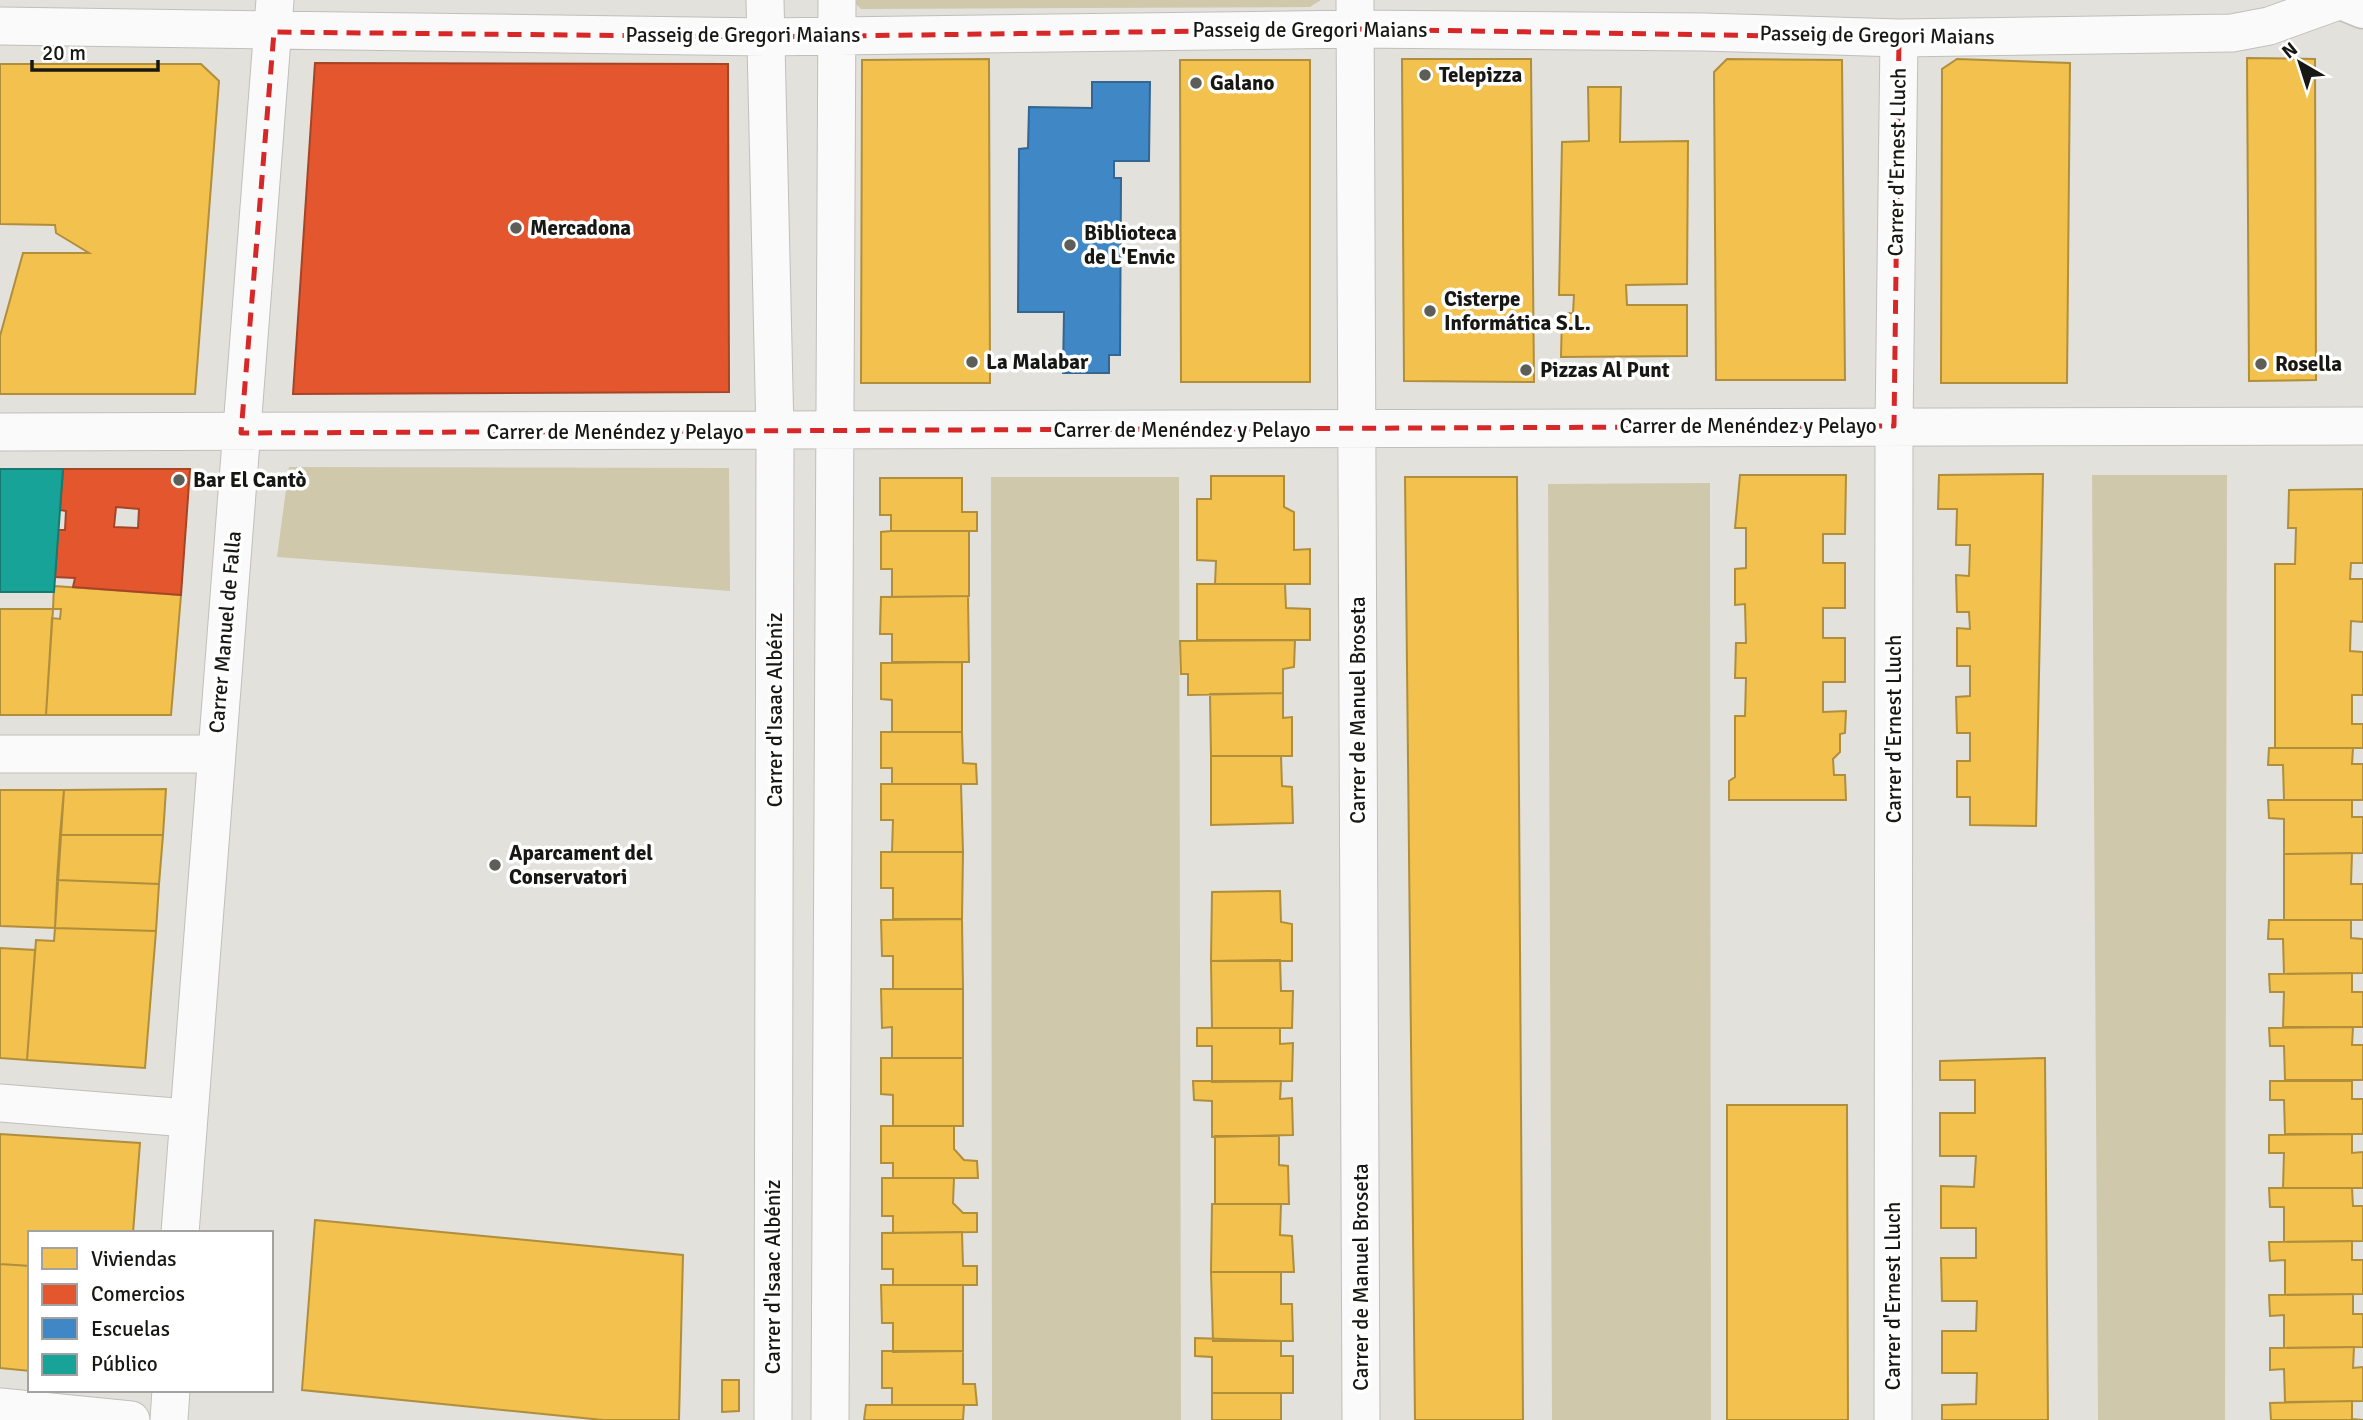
<svg xmlns="http://www.w3.org/2000/svg" width="2363" height="1420" viewBox="0 0 2363 1420" font-family="Signika,sans-serif">
	<rect width="100%" height="100%" fill="#e2e1dc"/>
	<!-- green -->
	<path fill="#d0c8ab" d="M852,0H1321L1310,7L861,9Z
		M289,467L729,468L730,591L277,557Z
		M2092,475H2227L2225,1420H2098Z
		M991,477H1179L1181,1420H992Z
		M1710,483L1711,1420H1552L1548,484Z"/>
	<!-- homes -->
	<path fill="#f2c14e" stroke="#b08e3c" stroke-width="2" d="M2247,58L2315,59L2316,380L2249,381Z
		M989,59L990,383H861L862,60Z
		M1402,59H1531L1534,382L1404,381Z
		M1727,59L1842,60L1845,380H1716L1714,72Z
		M1957,59L2070,63L2067,383H1941L1942,69Z
		M1180,60H1310V382H1181Z
		M0,64H201L219,81L195,394H0V336L23,253H89L56,233L55,225L0,224Z
		M1588,87H1621L1620,142L1688,141L1687,284L1626,285L1627,305H1687V356L1561,357L1562,314L1573,313L1574,295H1559L1562,142L1589,141Z
		M2043,474L2036,826L1970,825V797H1957V761H1970V733H1957L1956,697L1970,696V666H1957V628L1970,629L1969,612H1957L1956,575L1969,576L1970,545H1956L1957,509H1938L1939,475Z
		M1740,475H1846L1845,534H1823V563H1845V608H1823V638H1845V682H1823V712L1846,711L1845,733L1840,734V752L1833,759L1834,775H1845L1846,800H1729V781L1735,777V716H1745L1746,678H1735L1736,643H1746L1745,604L1735,605V569L1746,568V528H1735Z
		M1211,476H1284V507L1294,512V550L1310,549V584H1215L1216,561L1197,560V499H1211Z
		M1405,477H1517L1523,1420H1415Z
		M880,478H962V512H977V531H891V515H880Z
		M2363,489V563H2351L2350,579H2363V622L2351,621L2350,651L2363,652V695H2352V724H2363V748H2275V564H2295L2296,528H2288L2289,490Z
		M891,531H969V596L892,597V569H881V532Z
		M1197,584H1285L1286,608L1310,609V640H1197Z
		M54,586L181,595L171,715H46L52,618L60,619L61,609H53Z
		M968,596L969,662H892V634H880L881,597Z
		M0,609H53L46,715H0Z
		M1295,640L1294,667L1283,669V693L1188,695V674H1181L1180,641Z
		M962,662V732H892V700L881,699V663Z
		M1283,693V718L1292,717V756H1211L1210,694Z
		M881,732H962L963,763L976,764L977,784H892V768H881Z
		M2269,748H2353L2352,764H2363V800H2284L2283,765H2268Z
		M1211,756H1281L1282,786L1292,787L1293,823L1211,825Z
		M881,784H961L963,852H892L893,820H881Z
		M166,789L163,835H60L64,790Z
		M0,790H64L55,928L0,926Z
		M2268,800H2352V817H2363V853L2284,854V819L2269,818Z
		M60,835H163L159,884L57,880Z
		M881,852H963L962,919H893V888H881Z
		M2352,853L2351,884H2363V920H2284V854Z
		M57,880L159,884L156,931L55,928Z
		M1280,891L1281,922L1292,924V961H1211L1212,892Z
		M962,919L963,989H893V956H882L881,920Z
		M2269,920H2351V938L2363,939V973L2284,974L2283,939H2268Z
		M55,928L156,931L145,1068L27,1060L36,940L54,941Z
		M0,948L35,950L27,1060L0,1058Z
		M1280,960L1281,991H1293L1292,1028H1212L1211,961Z
		M2352,973V992H2363V1027H2283L2284,992H2270L2269,974Z
		M881,989H963V1058H892V1027L882,1028Z
		M2353,1027L2352,1045H2363V1080H2285L2284,1046H2270L2269,1028Z
		M1197,1028H1280V1044L1293,1043L1292,1081L1212,1082V1046H1197Z
		M881,1058H963V1126H893V1095L881,1094Z
		M2045,1058L2048,1420H1942V1405L1976,1404L1977,1373H1942V1331H1976L1977,1301H1942L1941,1258H1976V1228H1941V1186L1974,1187L1976,1156H1940V1113H1975V1080H1940V1061Z
		M1193,1081H1281L1280,1099L1292,1098L1293,1135L1212,1137V1101L1194,1100Z
		M2270,1081H2352V1099H2363V1134H2285L2284,1100H2270Z
		M1727,1105H1847L1848,1420H1727Z
		M881,1126H954V1149L964,1160L977,1161L978,1178H893V1163H881Z
		M0,1134L140,1143L133,1233H30V1266L0,1264Z
		M2352,1134V1153L2363,1152V1188H2283L2284,1153H2269V1135Z
		M1215,1136H1279V1165L1288,1166L1289,1204H1215Z
		M882,1178H954L953,1203L963,1213H977V1232L893,1233V1216H882Z
		M2269,1188H2352L2353,1206H2363V1241L2284,1242V1207H2270Z
		M1212,1204H1281L1280,1235L1292,1236L1294,1272H1211Z
		M315,1220L683,1255L679,1420H603L302,1390Z
		M962,1232L963,1266H977V1285H893V1269H882V1233Z
		M2352,1241V1260H2363V1294L2285,1295V1260L2270,1261L2269,1242Z
		M0,1264L30,1266V1371L0,1368Z
		M1211,1272H1281V1304H1292L1293,1341H1213Z
		M881,1285H963V1351L893,1352V1323H882Z
		M2353,1294V1314H2363V1347L2284,1348V1315L2270,1316L2269,1295Z
		M1195,1338L1281,1341V1356H1293V1393H1212V1357L1195,1356Z
		M2354,1347L2353,1368L2363,1367V1401L2285,1402L2284,1369L2270,1370V1348Z
		M882,1351H963V1384H975L977,1405H892V1388H882Z
		M722,1380H739V1411L722,1412Z
		M1212,1393H1281V1420H1212Z
		M2352,1401V1419L2363,1420H2271L2270,1403Z
		M866,1405H964L963,1420H864Z"/>
	<!-- shops -->
	<path fill="#e4572e" stroke="#a64426" stroke-width="2" fill-rule="evenodd" d="M315,63L728,64L729,392L293,394Z
		M63,469H190L181,595L73,587L75,578L55,577L58,530H65L66,511L60,510ZM116,507L139,509L138,528L114,527Z"/>
	<!-- schools -->
	<path fill="#3f88c5" stroke="#336690" stroke-width="2" d="M1092,82H1150L1149,161H1114V178H1121L1120,355H1109V373H1063L1064,312H1018L1019,149L1028,148L1029,107L1092,108Z"/>
	<!-- public -->
	<path fill="#17a398" stroke="#177970" stroke-width="2" d="M0,469H63L54,592H0Z"/>
	<g fill="none" stroke-linecap="round" stroke-linejoin="round">
		<!-- minor casing -->
		<g stroke="#c0bfbb" stroke-width="39">
			<path id="minor" d="M765,0L775,432L773,1420
				M1355,0L1361,1420
				M0,26L766,37L1356,29L1703,32L1899,38L2232,33L2269,26L2341,0
				M0,432L2363,426
				M0,754H215
				M0,1103L187,1118
				M180,1233L275,0
				M0,1407L131,1420
				M169,1420L171,1390
				M830,1420L837,0
				M1893,1420L1894,426L1899,38"/>
		</g>
		<!-- tertiary casing -->
		<g stroke="#c0bfbb" stroke-width="41">
			<path id="tertiary" d="M2341,0L2363,9"/>
		</g>
		<!-- minor -->
		<use href="#minor" stroke="#fbfafa" stroke-width="37"/>
		<!-- tertiary -->
		<use href="#tertiary" stroke="#fbfafa" stroke-width="38"/>
	</g>
	<!-- marked area -->
	<path fill="none" stroke="#d62828" stroke-width="5" stroke-dasharray="14 9" stroke-linejoin="round" d="M1356,29L1899,38L1894,426L241,433L274,32L766,37Z"/>
	<!-- markers -->
	<g fill="#5e5e59" stroke="#fff" stroke-width="2.5">
		<circle cx="1425" cy="75" r="7"/>
		<circle cx="1196" cy="83" r="7"/>
		<circle cx="516" cy="228" r="7"/>
		<circle cx="1070" cy="245" r="7"/>
		<circle cx="1430" cy="311" r="7"/>
		<circle cx="972" cy="362" r="7"/>
		<circle cx="2261" cy="364" r="7"/>
		<circle cx="1526" cy="370" r="7"/>
		<circle cx="179" cy="480" r="7"/>
		<circle cx="495" cy="865" r="7"/>
	</g>
	<g text-anchor="middle" stroke-width="7" stroke-linejoin="round" paint-order="stroke">
		<!-- street labels -->
		<g font-size="21" fill="#171713" stroke="#fff">
			<text x="1310" y="37">Passeig de Gregori Maians</text>
			<text x="743" y="42">Passeig de Gregori Maians</text>
			<text transform="translate(1877 35) rotate(1)" y="7">Passeig de Gregori Maians</text>
			<text transform="translate(1897 162) rotate(-89)" y="7">Carrer d'Ernest Lluch</text>
			<text x="1748" y="433">Carrer de Menéndez y Pelayo</text>
			<text x="1182" y="437">Carrer de Menéndez y Pelayo</text>
			<text x="615" y="439">Carrer de Menéndez y Pelayo</text>
			<text transform="translate(225 632) rotate(-85)" y="7">Carrer Manuel de Falla</text>
			<text transform="translate(775 710) rotate(-90)" y="7">Carrer d'Isaac Albéniz</text>
			<text transform="translate(1358 710) rotate(-90)" y="7">Carrer de Manuel Broseta</text>
			<text transform="translate(1894 729) rotate(-90)" y="7">Carrer d'Ernest Lluch</text>
			<text transform="translate(773 1277) rotate(-90)" y="7">Carrer d'Isaac Albéniz</text>
			<text transform="translate(1361 1277) rotate(-90)" y="7">Carrer de Manuel Broseta</text>
			<text transform="translate(1893 1296) rotate(-90)" y="7">Carrer d'Ernest Lluch</text>
		</g>
		<!-- poi labels -->
		<g font-size="21" font-weight="bold" fill="#171713" stroke="#fff" text-anchor="start">
			<text x="1439" y="82">Telepizza</text>
			<text x="1210" y="90">Galano</text>
			<text x="530" y="235">Mercadona</text>
			<text x="1084" y="240">Biblioteca<tspan x="1084" dy="24">de L'Envic</tspan></text>
			<text x="1444" y="306">Cisterpe<tspan x="1444" dy="24">Informática S.L.</tspan></text>
			<text x="986" y="369">La Malabar</text>
			<text x="2275" y="371">Rosella</text>
			<text x="1540" y="377">Pizzas Al Punt</text>
			<text x="193" y="487">Bar El Cantò</text>
			<text x="509" y="860">Aparcament del<tspan x="509" dy="24">Conservatori</tspan></text>
		</g>
	</g>
	<!-- legend -->
	<rect x="28" y="1231" width="245" height="161" fill="#ffffff" stroke="#a2a2a1" stroke-width="2"/>
	<rect x="42" y="1248" width="35" height="21" fill="#f2c14e" stroke="#a2a2a1" stroke-width="2"/>
	<text x="91" y="1266" font-size="21" fill="#171713">Viviendas</text>
	<rect x="42" y="1284" width="35" height="21" fill="#e4572e" stroke="#a2a2a1" stroke-width="2"/>
	<text x="91" y="1301" font-size="21" fill="#171713">Comercios</text>
	<rect x="42" y="1318" width="35" height="21" fill="#3f88c5" stroke="#a2a2a1" stroke-width="2"/>
	<text x="91" y="1336" font-size="21" fill="#171713">Escuelas</text>
	<rect x="42" y="1354" width="35" height="21" fill="#17a398" stroke="#a2a2a1" stroke-width="2"/>
	<text x="91" y="1371" font-size="21" fill="#171713">Público</text>
	<!-- north arrow -->
	<g transform="translate(2300 63) rotate(321)" stroke="#ffffff" stroke-width="5" paint-order="stroke">
	<path d="M0-5L12 26L0 18L-12 26Z" fill="#171713"/>
	<text y="-10" font-size="19" font-weight="bold" text-anchor="middle" fill="#171713">N</text>
	</g>
	<!-- scale -->
	<path d="M32 60v10h126v-10" fill="none" stroke="#171713" stroke-width="3.5"/>
	<text x="42" y="60" font-size="21" fill="#171713" stroke="#ffffff" stroke-width="5" paint-order="stroke">20 m</text>
</svg>
